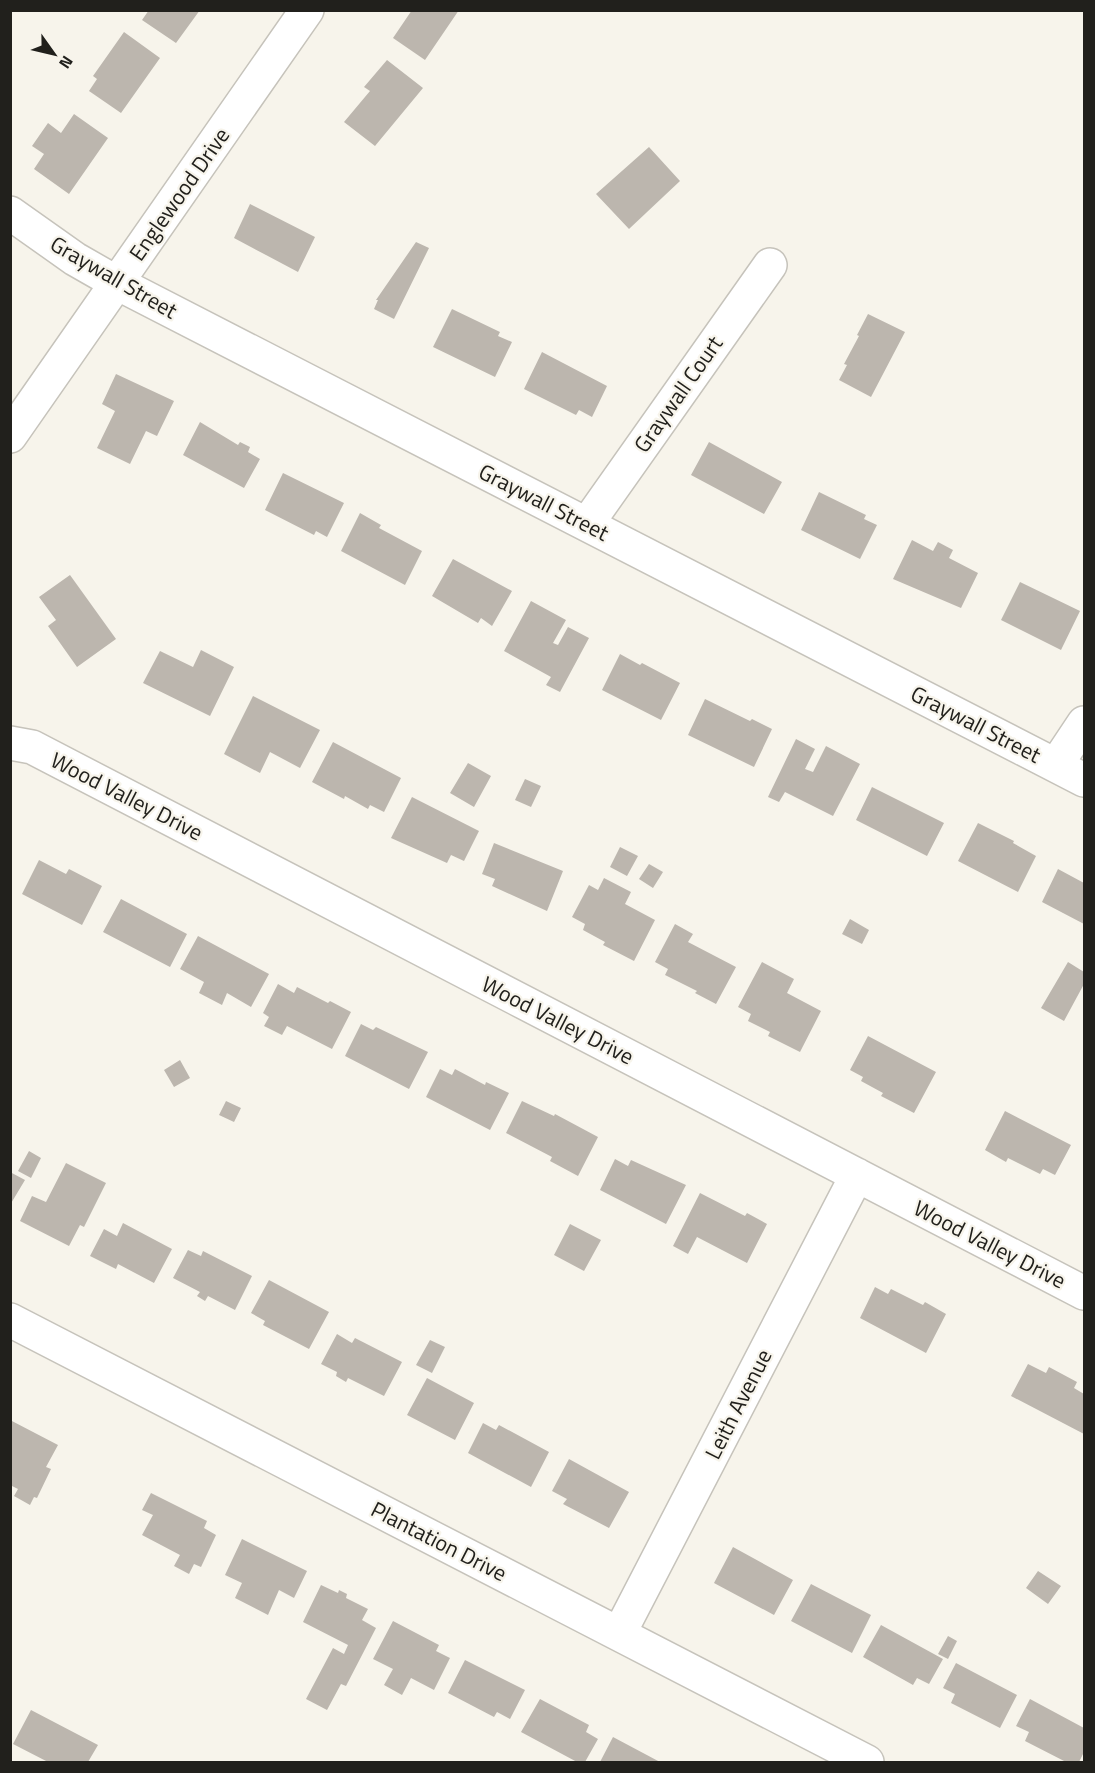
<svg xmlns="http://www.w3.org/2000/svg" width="1095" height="1773" viewBox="0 0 1095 1773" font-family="'Titillium Web',sans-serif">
	<rect width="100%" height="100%" fill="#f7f4eb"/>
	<!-- building -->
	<path fill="#bcb6ae" d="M149,10H200L176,43L142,20Z
		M412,10H459L425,60L393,38Z
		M124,32L160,58L121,113L89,91L97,79L93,76Z
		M387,60L423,88L375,146L344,122L370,91L364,87Z
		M74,114L108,138L69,194L34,169L44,154L32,146L48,123L61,133Z
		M649,147L680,181L629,229L596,194Z
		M250,204L315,237L298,272L234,238Z
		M416,242L429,248L394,319L374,309L378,300H376Z
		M452,309L500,332L498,336L512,342L495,377L433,347Z
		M868,314L905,332L871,397L839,380L847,365L844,364L859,336L857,335Z
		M542,352L607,386L592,417L579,410L576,415L524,389Z
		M116,374L174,401L157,436L146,431L130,464L97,448L115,411L102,404Z
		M200,422L238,445L240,442L250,447L248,452L260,459L244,488L183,455Z
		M709,442L782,482L764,514L691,475Z
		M283,473L344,503L327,537L316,531L314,535L265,510Z
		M819,492L866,515L864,519L877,525L860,559L801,530Z
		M360,513L381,525L379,528L422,551L405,585L341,551Z
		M912,540L933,551L938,542L953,550L949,558L978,573L961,608L893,579Z
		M453,559L512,591L492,626L481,618L478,623L432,596Z
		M70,575L116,639L77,667L48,626L56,620L39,597Z
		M1020,582L1080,611L1061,650L1001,620Z
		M531,601L566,620L553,643L558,645L568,627L589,638L560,692L546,685L551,677L504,651Z
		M201,650L234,667L210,716L143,683L160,651L193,667Z
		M620,654L640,665L642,663L680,683L661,720L602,690Z
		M253,696L320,730L300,768L270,752L260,773L224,754Z
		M705,699L750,721L752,719L772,729L754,767L688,735Z
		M796,739L815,749L805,769L813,772L826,746L860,764L833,816L785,792L779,802L768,797Z
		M333,742L401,778L384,812L370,805L368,809L345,796L344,799L312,782Z
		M468,763L491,776L474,807L450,793Z
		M525,779L541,786L531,807L515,800Z
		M872,787L944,823L927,856L856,820Z
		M412,797L479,831L464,861L451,855L447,863L391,838Z
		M978,823L1014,841L1013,843L1036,856L1018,892L958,861Z
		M494,843L563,871L547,911L492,886L495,879L482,874Z
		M620,847L638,856L627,876L610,867Z
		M39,860L66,874L69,869L102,886L82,925L22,894Z
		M649,864L663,872L653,888L639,879Z
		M1058,869L1084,883V924L1042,902Z
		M604,878L631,892L625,904L655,920L634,961L603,945L605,942L583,930L585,924L572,917L589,885L598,890Z
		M121,899L187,934L170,967L103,932Z
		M850,919L869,930L862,944L842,934Z
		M675,924L693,934L688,942L736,967L716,1004L695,993L697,991L665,975L668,969L655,962Z
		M198,936L269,974L251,1007L227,993L222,1005L199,993L204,982L180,969Z
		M762,962L794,979L787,993L821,1011L800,1052L768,1036L770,1032L748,1021L751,1014L738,1007Z
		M1068,962L1084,972V984L1064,1021L1041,1008Z
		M278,984L294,993L297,987L328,1003L330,1001L351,1012L332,1049L287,1026L282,1035L264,1026L269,1017L263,1013Z
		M361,1024L373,1030L376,1027L428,1052L409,1089L345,1056Z
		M868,1036L936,1072L914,1113L881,1096L883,1093L861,1081L863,1077L850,1070Z
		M180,1060L190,1078L174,1087L164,1070Z
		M440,1069L452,1075L455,1069L485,1085L486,1082L509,1093L490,1130L426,1097Z
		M226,1101L241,1108L234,1122L219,1115Z
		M522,1101L554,1116L555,1114L598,1137L578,1176L550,1161L552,1157L506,1133Z
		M1005,1111L1071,1145L1055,1175L1043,1169L1040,1174L1008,1158L1006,1162L985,1150Z
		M29,1151L41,1158L31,1178L18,1171Z
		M615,1159L628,1166L631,1160L686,1185L666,1224L600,1190Z
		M66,1163L106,1183L84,1227L80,1225L69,1246L20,1221L32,1196L46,1202Z
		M10,1172L25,1180L10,1205Z
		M700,1193L745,1216L747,1213L767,1224L747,1263L697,1237L688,1254L673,1246Z
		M123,1223L172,1249L154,1283L118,1264L116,1269L90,1256L104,1229L117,1236Z
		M570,1224L601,1240L584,1271L554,1255Z
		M188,1250L201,1256L203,1251L252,1276L235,1310L208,1296L205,1301L197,1296L200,1292L173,1278Z
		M269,1280L329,1312L309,1349L263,1325L265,1321L251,1313Z
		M875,1287L888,1294L891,1289L923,1305L925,1302L946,1314L926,1353L860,1318Z
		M337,1334L352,1343L355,1338L402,1362L384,1396L348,1378L346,1382L336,1376L337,1372L321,1364Z
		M430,1340L445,1347L432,1373L416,1365Z
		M1028,1364L1046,1373L1049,1367L1077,1382L1074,1388L1084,1394V1434L1011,1396Z
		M427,1378L474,1403L455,1440L407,1415Z
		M10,1420L58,1445L46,1467L51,1469L37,1498L34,1497L30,1505L14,1496L18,1489L10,1485Z
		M483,1423L496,1430L499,1425L549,1452L531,1487L468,1453Z
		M569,1459L629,1492L609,1528L563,1504L567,1499L552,1491Z
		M151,1493L207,1521L204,1528L216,1535L201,1567L194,1564L189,1574L174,1566L180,1555L142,1535L153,1515L142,1510Z
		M242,1539L307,1571L294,1598L279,1590L268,1615L235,1598L242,1583L225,1575Z
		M733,1547L793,1580L774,1615L714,1583Z
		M1038,1571L1061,1586L1048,1604L1026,1588Z
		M811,1584L871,1615L852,1653L791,1621Z
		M321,1585L338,1593L339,1590L347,1594L346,1598L368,1609L362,1620L376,1628L346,1686L341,1684L327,1710L306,1699L333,1648L344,1654L348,1645L303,1622Z
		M393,1621L439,1645L436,1651L450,1658L434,1690L411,1678L402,1695L384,1685L393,1669L373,1659Z
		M881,1625L943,1659L929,1684L917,1678L913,1685L863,1657Z
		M948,1636L957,1641L948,1659L938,1654Z
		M465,1660L525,1690L510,1719L497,1712L494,1717L448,1693Z
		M956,1663L1017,1695L1000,1728L951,1703L955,1694L943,1688Z
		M540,1699L589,1725L586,1732L598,1739L585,1762H577L521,1732Z
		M1030,1699L1084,1728V1752L1079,1762H1066L1025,1741L1029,1732L1016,1726Z
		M31,1710L98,1745L88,1762H48L13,1744Z
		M613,1737L660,1762H600Z"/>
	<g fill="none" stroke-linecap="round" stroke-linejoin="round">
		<!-- minor casing -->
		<g stroke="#c6c3bb" stroke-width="36">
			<path id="minor" d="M10,213L75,259L117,283L1084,780
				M10,436L307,10
				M587,524L770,265
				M10,743L32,747L1084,1293
				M1056,765L1084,723
				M10,1320L867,1762
				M619,1634L857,1175"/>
		</g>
		<!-- minor -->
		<use href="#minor" stroke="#fff" stroke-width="33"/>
	</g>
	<g text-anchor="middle" stroke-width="4.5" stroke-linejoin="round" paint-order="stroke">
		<!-- street labels -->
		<g font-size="22" fill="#21201c" stroke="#f7f4eb">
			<text transform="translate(179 194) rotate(-55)" y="8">Englewood Drive</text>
			<text transform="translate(114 277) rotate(30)" y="8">Graywall Street</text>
			<text transform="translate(678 394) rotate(-55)" y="8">Graywall Court</text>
			<text transform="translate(544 502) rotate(27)" y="8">Graywall Street</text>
			<text transform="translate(976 724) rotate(27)" y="8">Graywall Street</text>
			<text transform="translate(127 796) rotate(27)" y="8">Wood Valley Drive</text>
			<text transform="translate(558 1020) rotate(27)" y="8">Wood Valley Drive</text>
			<text transform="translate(990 1244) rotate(27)" y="8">Wood Valley Drive</text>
			<text transform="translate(738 1404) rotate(-63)" y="8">Leith Avenue</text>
			<text transform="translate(439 1541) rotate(27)" y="8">Plantation Drive</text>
		</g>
	</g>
	<!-- border -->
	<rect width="1095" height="1773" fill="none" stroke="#21201c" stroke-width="24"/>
	<!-- north arrow -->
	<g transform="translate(54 54) rotate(124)" stroke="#f7f4eb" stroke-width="4.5" paint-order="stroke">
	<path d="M0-4.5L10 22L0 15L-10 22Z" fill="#21201c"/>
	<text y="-9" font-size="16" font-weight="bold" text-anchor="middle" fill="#21201c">N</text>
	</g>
</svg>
